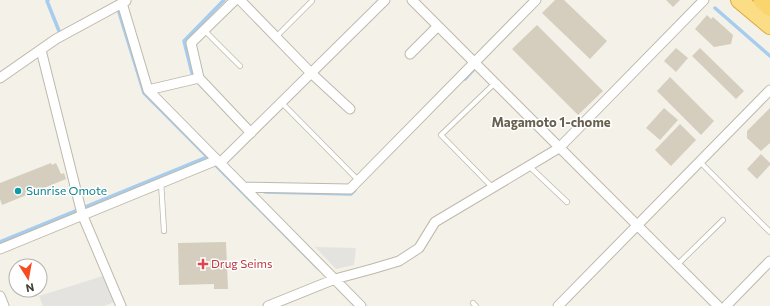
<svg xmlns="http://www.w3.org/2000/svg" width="770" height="306" viewBox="0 0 770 306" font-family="Commissioner,sans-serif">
	<rect width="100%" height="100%" fill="#f4f1e8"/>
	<!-- parking -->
	<path fill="#e5e3e0" d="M315,247L356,248L354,265L336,269Z
		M103,276L114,302L104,306H43L39,296Z"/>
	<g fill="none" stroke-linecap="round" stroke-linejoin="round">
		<!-- stream -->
		<path stroke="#a6ccee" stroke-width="3.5" d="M48,0L47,1L59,31
			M715,8L770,56
			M118,9L144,93L318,268
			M192,73L184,41L224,0
			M465,79L475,68
			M265,192L351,194L355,190
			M0,242L207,157"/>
	</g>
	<!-- building -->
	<path fill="#d5cdbe" d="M555,0H564L607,41L590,59L542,13Z
		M666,0H680L673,7Z
		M707,15L711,19L713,17L733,35L731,44L714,47L695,29Z
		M537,25L603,91L578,115L512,49Z
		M676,48L688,58L676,72L664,61Z
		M700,48L744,91L736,99L692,56Z
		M670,77L714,121L701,135L657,91Z
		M664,108L678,120L660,140L646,128Z
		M770,108V143L761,151L747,138V131Z
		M680,124L696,140L671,166L655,150Z
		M761,154L770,163V165L757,179L747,169Z
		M51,163L52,165L56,163L61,174L64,173L66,179L2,205L0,199V183Z
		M226,242L228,289H214V284L179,285L178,243Z"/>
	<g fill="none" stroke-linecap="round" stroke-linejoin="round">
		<!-- service casing -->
		<g stroke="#bfb9ab" stroke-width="6">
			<path id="service" d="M204,30L240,66
				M276,37L312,1
				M282,103L358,180
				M700,162L770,232
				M529,166L567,202
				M161,182L164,231
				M493,188L441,135L495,83
				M677,265L723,220
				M473,303L476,306"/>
		</g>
		<!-- minor casing -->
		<g stroke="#bfb9ab" stroke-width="11">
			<path id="minor" d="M235,0L191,43L199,78L251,133
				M240,0L311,73L350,109
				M412,0L718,306
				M122,3L148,90L361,306
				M41,50L82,214L121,306
				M410,54L438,26
				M0,78L56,39L126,1
				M148,90L199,78
				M220,163L385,0
				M244,187L350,189L536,0
				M0,249L217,160
				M0,296L4,306
				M268,306L335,279L372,269L399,261L419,248L435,222L559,148L704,0
				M558,306L770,90
				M726,306L770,261"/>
		</g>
		<!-- trunk casing -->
		<g stroke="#d9a93d" stroke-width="18">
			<path id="trunk" d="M739,0L770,26"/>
		</g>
		<!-- motorway casing -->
		<g stroke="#d9a93d" stroke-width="19">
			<path id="motorway" d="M762,0L770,7"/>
		</g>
		<!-- service -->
		<use href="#service" stroke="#fff" stroke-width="4.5"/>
		<!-- minor -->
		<use href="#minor" stroke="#fff" stroke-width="9"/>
		<!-- trunk -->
		<use href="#trunk" stroke="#fadd84" stroke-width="16"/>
		<!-- motorway -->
		<use href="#motorway" stroke="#fad46d" stroke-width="17"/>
	</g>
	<!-- markers -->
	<circle fill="#0f9aa8" stroke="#fff" stroke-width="1.5" cx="18" cy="191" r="4"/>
	<path fill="#e0444e" stroke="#fff" stroke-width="1.5" d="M201 258h4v4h4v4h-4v4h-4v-4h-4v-4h4z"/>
	<g text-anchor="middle" stroke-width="3" stroke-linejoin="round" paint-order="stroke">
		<!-- culture labels -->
		<g font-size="12" fill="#0d838f" stroke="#fff" text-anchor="start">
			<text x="26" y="195">Sunrise Omote</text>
		</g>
		<!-- health labels -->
		<g font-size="12" fill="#be3a42" stroke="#fff" text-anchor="start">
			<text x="211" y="268">Drug Seims</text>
		</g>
		<!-- neighbourhood labels -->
		<g font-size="13" font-weight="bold" fill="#69604e" stroke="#fff">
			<text x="551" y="127">Magamoto 1-chome</text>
		</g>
	</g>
	<!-- north arrow -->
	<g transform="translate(28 278) rotate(169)"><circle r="19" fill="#ffffff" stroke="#b5b3af"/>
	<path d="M0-3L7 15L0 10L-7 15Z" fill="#f44d1f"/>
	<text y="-6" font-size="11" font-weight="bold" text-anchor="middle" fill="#474237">N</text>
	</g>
</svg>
